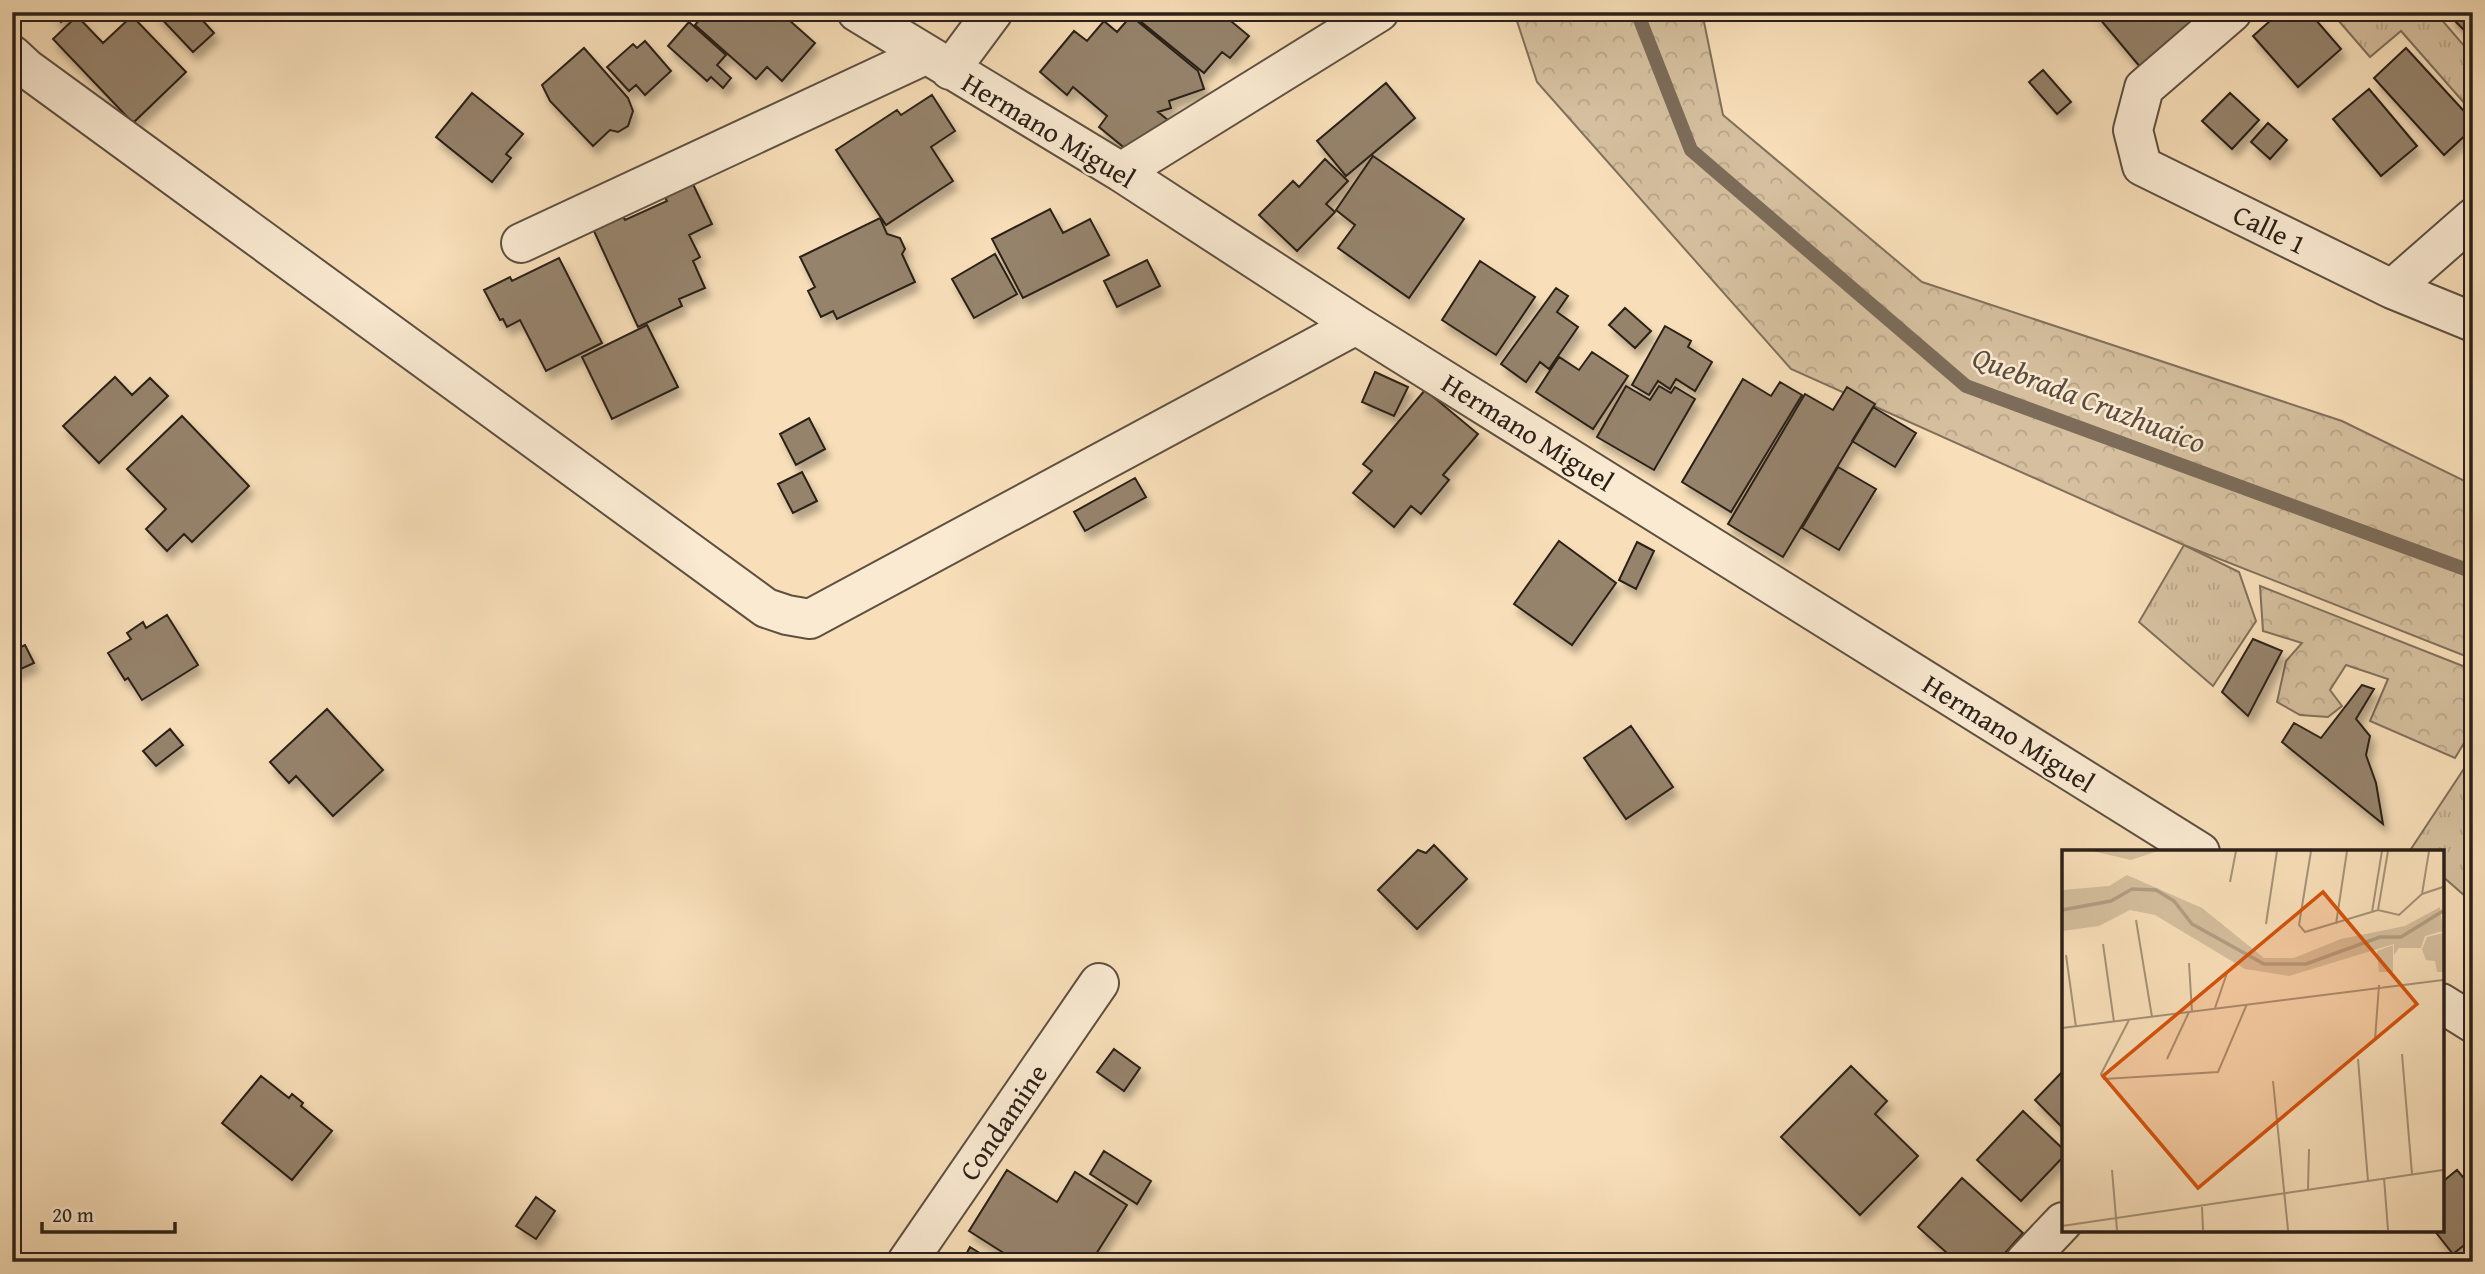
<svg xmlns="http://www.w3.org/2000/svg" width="2485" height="1274" viewBox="0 0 2485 1274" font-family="'Gentium Book Plus',serif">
	<defs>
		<pattern id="grass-tufts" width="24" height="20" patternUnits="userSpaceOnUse" patternTransform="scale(1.75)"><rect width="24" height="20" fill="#d5bf9e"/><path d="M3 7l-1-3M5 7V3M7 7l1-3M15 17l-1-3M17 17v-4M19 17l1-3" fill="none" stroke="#b7a488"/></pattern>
		<pattern id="forest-crowns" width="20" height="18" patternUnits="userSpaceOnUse" patternTransform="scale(1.75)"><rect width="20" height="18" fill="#d5bf9e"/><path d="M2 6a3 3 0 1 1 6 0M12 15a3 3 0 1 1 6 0" fill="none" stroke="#b7a488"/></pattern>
		<filter id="shadow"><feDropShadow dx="4.5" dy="8" stdDeviation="3.5" flood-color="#0004"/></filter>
	</defs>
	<rect width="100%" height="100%" fill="#f8dfb9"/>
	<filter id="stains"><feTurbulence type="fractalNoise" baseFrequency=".00286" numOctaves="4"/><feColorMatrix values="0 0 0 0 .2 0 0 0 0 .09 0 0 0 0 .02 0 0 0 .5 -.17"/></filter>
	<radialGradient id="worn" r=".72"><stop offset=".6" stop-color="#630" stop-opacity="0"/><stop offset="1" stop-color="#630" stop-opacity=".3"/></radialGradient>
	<!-- grass -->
	<path fill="url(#grass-tufts)" stroke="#80705c" stroke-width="2" d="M2331,12H2435L2473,56V113L2401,31L2370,57Z
		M2184,545L2239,572L2256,621L2213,686L2139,622Z
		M2473,755V903L2441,875V852H2415L2411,849Z"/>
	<!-- forest -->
	<path fill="url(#forest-crowns)" stroke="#80705c" stroke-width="2" d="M1514,12H1702L1723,115L1922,282L2342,421L2473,485V659L2184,545L1791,369L1537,82Z
		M2260,586L2473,670V728L2455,758L2370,721L2388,679L2346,665L2330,690L2342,706L2328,717L2300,715L2277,702L2286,661L2302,643L2263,631Z"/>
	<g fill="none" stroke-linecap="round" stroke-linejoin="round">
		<!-- stream -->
		<path stroke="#7c6c59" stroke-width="14" d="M1637,12L1691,150L1966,386L2473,572"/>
	</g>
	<!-- building -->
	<path fill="#96836c" stroke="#2b2019" stroke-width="2" filter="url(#shadow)" d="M53,12H72L61,22Z
		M155,12H195L214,33L193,52Z
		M706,12H780L815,43L782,81L767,67L756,79L695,25Z
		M1129,12H1220L1249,36L1230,58L1222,52L1204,73Z
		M2094,12H2208L2141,68Z
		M2280,12H2309L2341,49L2298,87L2253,36Z
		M2455,12H2473V39L2450,16Z
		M77,16L103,43L132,16L186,72L133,123L53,39Z
		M1131,16L1198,71L1204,89L1169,101L1171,108L1158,112L1169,121L1138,159L1099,127L1107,116L1073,87L1067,95L1040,72L1074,31L1087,41L1104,21L1117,32Z
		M689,22L726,55L717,65L731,78L723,88L711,77L707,81L668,46Z
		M645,41L671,71L645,95L636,85L629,91L607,67L633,44L637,48Z
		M584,48L628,98L633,111L628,126L618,132L610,130L593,146L550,101L542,85Z
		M2406,48L2473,121V128L2444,155L2374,78Z
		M2043,70L2071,102L2057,114L2029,82Z
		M1386,83L1415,118L1346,176L1317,141Z
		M2369,89L2417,146L2381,176L2333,119Z
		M472,93L523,134L506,154L511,158L492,182L436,137Z
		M2230,93L2259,120L2232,149L2202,121Z
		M932,95L955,131L931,147L953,181L886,225L836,150L897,110L901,115Z
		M2268,123L2287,140L2270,159L2251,142Z
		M1373,156L1464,219L1409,298L1338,248L1355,225L1336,210Z
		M1325,159L1348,181L1326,204L1335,212L1297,251L1259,215L1293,181L1299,187Z
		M692,182L712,224L689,235L700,257L693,261L705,288L679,299L682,306L638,327L593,229L623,216L625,220L667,201L664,195Z
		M1050,209L1063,233L1090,219L1109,255L1023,298L992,239Z
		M880,218L887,234L900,238L905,249L902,254L915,282L837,319L833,311L821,317L808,291L815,287L800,257Z
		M995,254L1017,294L974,318L952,279Z
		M559,258L602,343L546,371L520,320L507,327L503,319L500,320L484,290L510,277L512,281Z
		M1147,260L1160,286L1117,307L1104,281Z
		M1480,261L1535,297L1496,355L1442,320Z
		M1556,288L1568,296L1557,312L1578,327L1549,369L1540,362L1526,382L1501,364Z
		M1625,308L1651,331L1635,348L1609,325Z
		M647,325L678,387L612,419L582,357Z
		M1665,326L1691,341L1688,347L1712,362L1695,391L1676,379L1670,389L1658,381L1649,395L1632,385Z
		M1592,352L1628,376L1593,429L1536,392L1559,357L1579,370Z
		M1375,372L1408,387L1394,416L1362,402Z
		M115,377L132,395L150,378L168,396L99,463L63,426Z
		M1743,379L1771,396L1780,382L1802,395L1731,512L1682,482Z
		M1626,386L1650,400L1659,386L1671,393L1675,387L1695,399L1654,470L1597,437Z
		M1847,387L1875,404L1783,557L1728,524L1805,394L1833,410Z
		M1425,390L1478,434L1443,475L1449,480L1421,514L1411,506L1394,527L1353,493L1372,471L1363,464Z
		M1873,407L1916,433L1895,467L1852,441Z
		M182,416L249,486L192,542L184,534L167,551L146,529L166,509L127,469Z
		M809,418L825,449L796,465L780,434Z
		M1838,467L1876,489L1839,550L1802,528Z
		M802,472L817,501L793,513L778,484Z
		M1135,478L1146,497L1085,531L1074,512Z
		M1559,541L1616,583L1572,645L1514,604Z
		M1637,542L1654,551L1636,589L1619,580Z
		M167,615L198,665L142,700L128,678L125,680L108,653L131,639L127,633L143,622L146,628Z
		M2253,639L2282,651L2248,716L2222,692Z
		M25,645L34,663L12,673V651Z
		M2362,685L2374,689L2356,719L2370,736L2366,755L2376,783L2383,824L2282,742L2294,723L2321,738Z
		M327,709L383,770L333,816L296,776L289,783L270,762Z
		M1631,726L1673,787L1626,819L1584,758Z
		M170,729L183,745L156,766L143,751Z
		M1434,845L1467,879L1417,929L1378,890L1418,850L1426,853Z
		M1114,1049L1140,1068L1124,1091L1097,1072Z
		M1851,1066L1887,1101L1875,1114L1918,1156L1860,1215L1781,1137Z
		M2063,1071V1128L2035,1100Z
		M261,1076L289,1098L292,1094L303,1103L301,1106L332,1131L292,1180L222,1123Z
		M2023,1111L2063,1149V1157L2021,1201L1977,1160Z
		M1104,1151L1151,1181L1137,1204L1090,1174Z
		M1007,1170L1057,1202L1075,1172L1127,1205L1091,1262H1018L969,1231Z
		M2457,1170L2473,1189V1238L2453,1254L2434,1230H2441V1183Z
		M1962,1178L2023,1233L1997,1262H1957L1918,1227Z
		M536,1197L555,1211L536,1239L516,1226Z
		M970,1247L994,1262H962Z"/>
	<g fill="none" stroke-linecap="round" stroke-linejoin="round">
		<!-- minor casing -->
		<g stroke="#5e5041" stroke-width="42">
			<path id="minor" d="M857,12L1121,172L1356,325L2200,852
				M2232,12L2144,88L2133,130L2142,166L2392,289L2473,322
				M12,55L26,68L766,608L787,615L810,619L1356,325
				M950,70L993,12
				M1121,172L1379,12
				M521,243L925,55
				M2392,289L2473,218
				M2441,1003L2473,1023
				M907,1262L1099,983
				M2025,1262L2063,1222"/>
		</g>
		<!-- minor -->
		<use href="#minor" stroke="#faead2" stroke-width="38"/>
	</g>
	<g text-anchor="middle" stroke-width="5" stroke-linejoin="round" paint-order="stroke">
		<!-- street labels -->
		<g font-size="28" fill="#2b2019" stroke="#faead2">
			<text transform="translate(1049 130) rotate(31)" y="10">Hermano Miguel</text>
			<text transform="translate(2270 229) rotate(26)" y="10">Calle 1</text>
			<text transform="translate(1528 432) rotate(32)" y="10">Hermano Miguel</text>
			<text transform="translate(2009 733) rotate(32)" y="10">Hermano Miguel</text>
			<text transform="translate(1003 1122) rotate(-56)" y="10">Condamine</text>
		</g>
		<!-- water labels -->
		<g font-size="30" font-style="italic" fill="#5a4c3e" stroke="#faead2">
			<text transform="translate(2089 400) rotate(21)" y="10">Quebrada Cruzhuaico</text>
		</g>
	</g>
	<!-- overview -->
	<g transform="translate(2062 850)">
		<rect width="382" height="382" fill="#f8dfb9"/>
		<path d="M381,83V122H375L373,111L364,110L360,99L365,87ZM331,95V122H317L315,101Z" fill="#d5bf9e"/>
		<path d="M30,1H96L69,10ZM65,25L140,58L202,108H232L279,89L343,76L378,57L381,81L363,86L359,98H337L332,105V94L345,90L227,126L183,119L93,65L68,60L37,76L0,81V40L47,36Z" fill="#d5bf9e"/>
		<path fill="none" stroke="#b29e83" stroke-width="3.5" d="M0,60L49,51L70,39L94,40L112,51L130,74L202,114H244L318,87H339L381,61"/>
		<path fill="none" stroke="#a69379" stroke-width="2" d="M249,1L237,75L243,82L316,60L337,65L360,44L381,37M168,32L174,1M360,44L367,1M316,60L326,1M310,62L320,1M74,70L90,167M204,74L215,1M274,74L285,1M41,94L52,172M4,105L14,177M127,113L130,162M153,158L165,123M67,170L39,224L42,229L156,222L185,154M0,178L381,130M313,190L317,135M340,204L350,324M105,209L127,162M296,209L306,331M211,231L226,380M50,320L55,380M322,328L326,380M246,339L247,299M140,357L141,380M0,376L381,320"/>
		<path fill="#d5530d" fill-opacity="0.15" stroke="#d5530d" stroke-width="3.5" d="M261,42L355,154L136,338L41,226Z"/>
		<rect width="382" height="382" fill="none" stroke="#2b2019" stroke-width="3.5"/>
	</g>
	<!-- margin -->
	<rect width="2485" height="1274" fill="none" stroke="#f8dfb9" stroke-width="42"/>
	<rect x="14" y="14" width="2457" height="1246" fill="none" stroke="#2b2019" stroke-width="3.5"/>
	<rect x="21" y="21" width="2443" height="1232" fill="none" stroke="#2b2019" stroke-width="2"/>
	<!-- scale -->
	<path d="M42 1222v10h133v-10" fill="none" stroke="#2b2019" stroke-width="3.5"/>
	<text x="52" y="1222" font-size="21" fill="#2b2019" stroke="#faead2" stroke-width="5" paint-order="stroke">20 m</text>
	<rect width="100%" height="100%" filter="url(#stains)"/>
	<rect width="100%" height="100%" fill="url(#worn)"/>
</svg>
